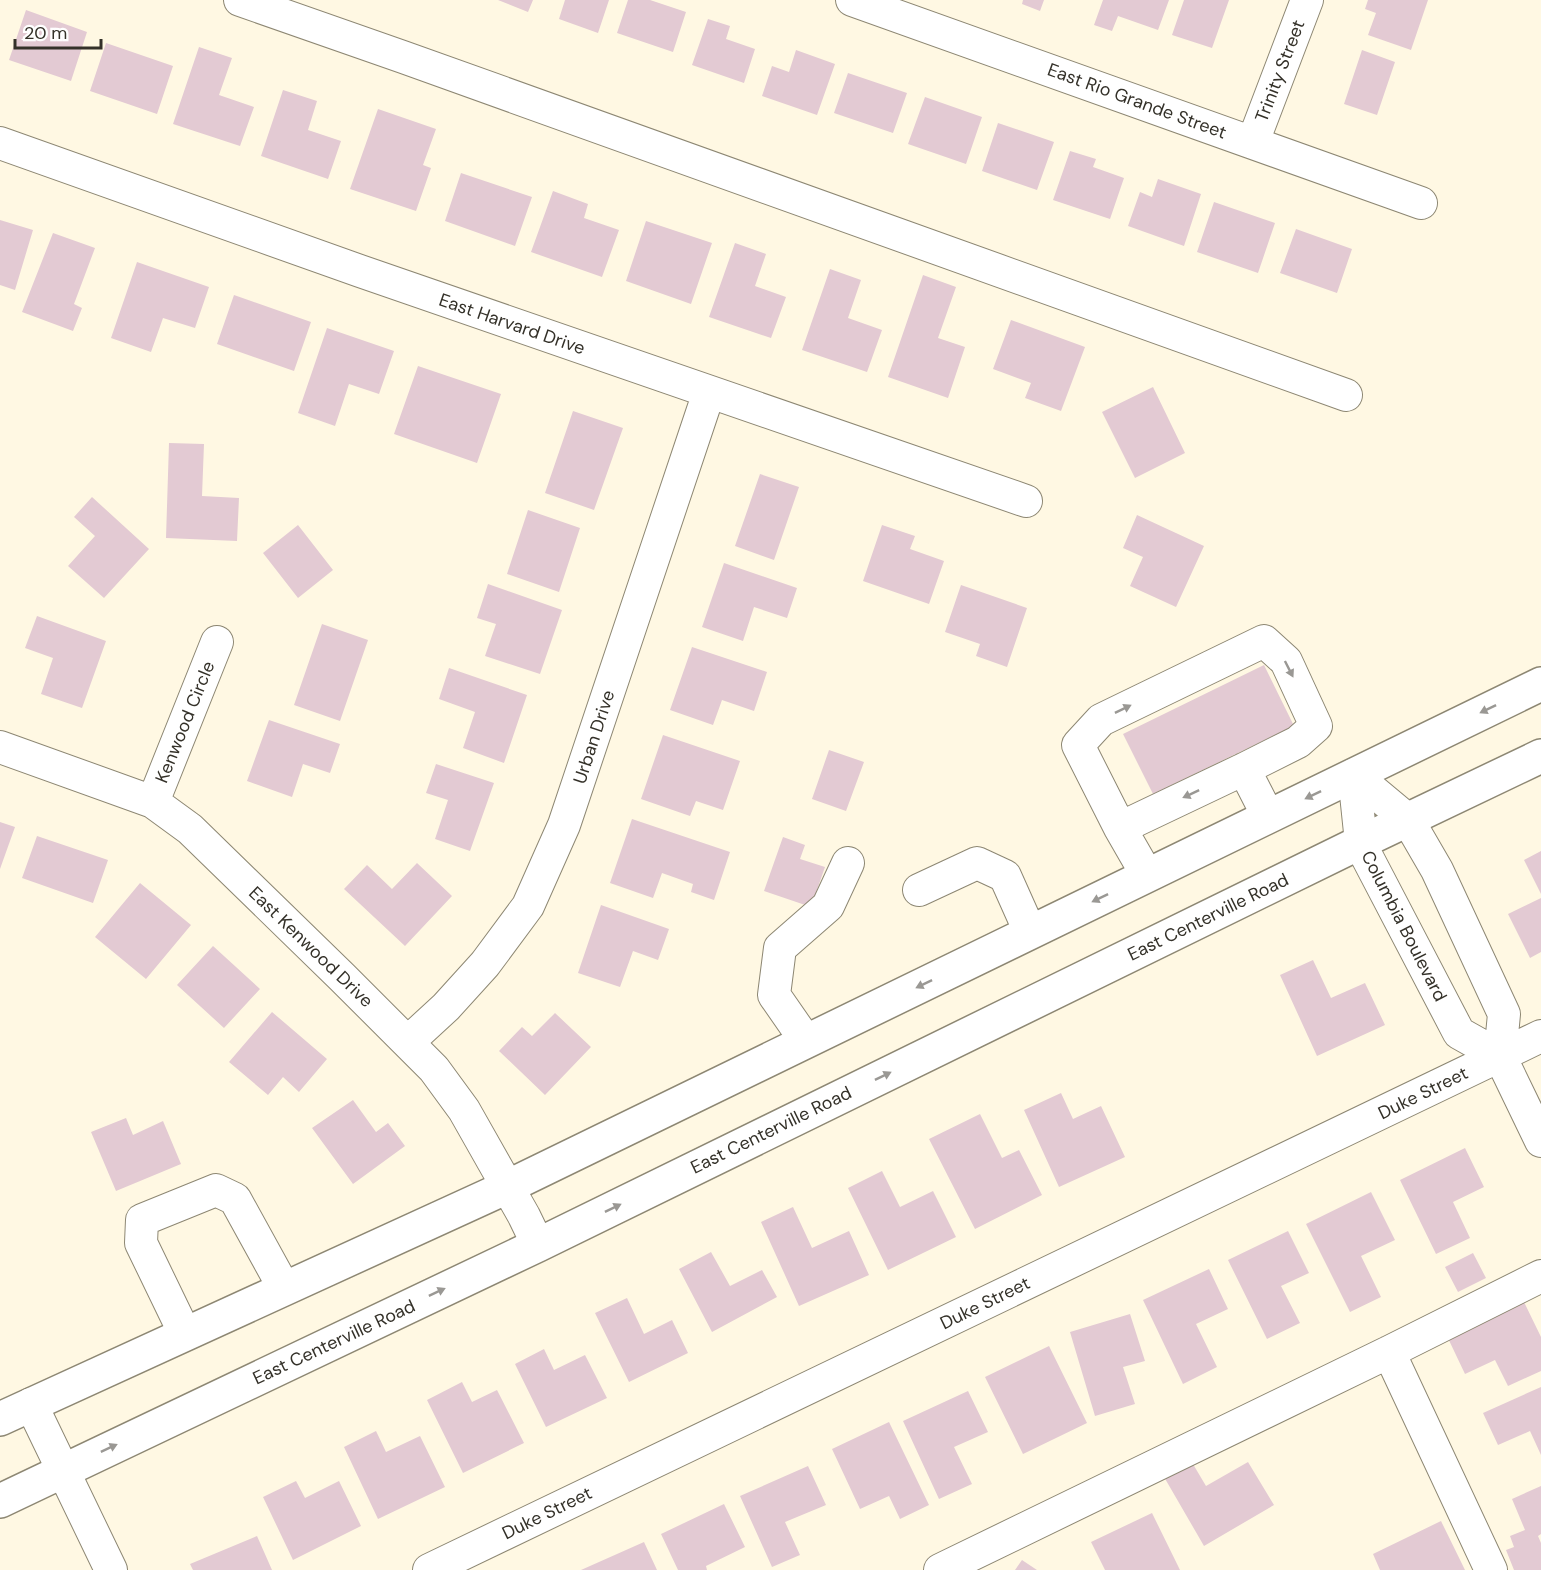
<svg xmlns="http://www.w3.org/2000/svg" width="1541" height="1570" viewBox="0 0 1541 1570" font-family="'DM Sans',sans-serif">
	<rect width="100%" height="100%" fill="#fff8e3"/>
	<!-- building -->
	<path fill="#e3cad3" d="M498,0H533L528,12Z
		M565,0H609L598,33L559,19Z
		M628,0H650L686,12L673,52L617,33Z
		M1023,0H1044L1040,11L1022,4Z
		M1103,0H1169L1158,30L1118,16L1112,31L1094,25Z
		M1184,0H1229L1212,48L1172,35Z
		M1368,0H1428L1411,50L1368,35L1376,13L1365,9Z
		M26,10L87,32L71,81L9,60Z
		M708,19L730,26L726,39L755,49L744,83L692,65Z
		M106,43L173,66L157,114L90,91Z
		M199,47L232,58L219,95L254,107L240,146L173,124Z
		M796,50L835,64L817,115L762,96L772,66L789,72Z
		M1362,50L1395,62L1377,115L1344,104Z
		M848,73L907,93L893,133L834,113Z
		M283,90L317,101L308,130L341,141L328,179L261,156Z
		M925,97L982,117L966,164L908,144Z
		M378,109L436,129L423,165L431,168L416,211L350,189Z
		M998,123L1054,142L1037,190L982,171Z
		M1070,151L1096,159L1093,167L1124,178L1110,219L1053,200Z
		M461,173L532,197L515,246L445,221Z
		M1158,179L1201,194L1184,246L1128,226L1140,192L1152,197Z
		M553,191L588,204L584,218L619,230L602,277L531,252Z
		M1214,202L1275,223L1258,273L1197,252Z
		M0,220L33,230L15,290L0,285Z
		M646,221L712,243L691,304L626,281Z
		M1296,229L1352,249L1337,293L1280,273Z
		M53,233L95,248L74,304L82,308L73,331L22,312Z
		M735,243L766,254L755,286L786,297L771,338L709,317Z
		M137,262L209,287L195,328L163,318L151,352L111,338Z
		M830,269L861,280L848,318L882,330L867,372L802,350Z
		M923,275L956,287L938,338L965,347L948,398L888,377Z
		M234,295L311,322L294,371L217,344Z
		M1011,320L1085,347L1061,411L1025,398L1031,383L993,369Z
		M327,328L394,351L379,394L349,384L335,426L298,413Z
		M418,366L501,394L477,463L394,434Z
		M1153,387L1185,453L1135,478L1102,412Z
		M573,411L623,428L594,510L545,493Z
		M169,443L204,444L202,496L239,498L237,541L166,538Z
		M760,474L799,487L774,560L735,546Z
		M92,497L149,549L104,598L68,566L95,536L74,517Z
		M528,510L580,528L559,592L507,574Z
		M1137,515L1204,546L1176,607L1130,586L1143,557L1123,548Z
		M298,525L333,570L298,598L263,553Z
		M882,525L915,536L910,549L944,561L929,604L863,581Z
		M724,563L797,588L787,618L754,607L743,641L702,627Z
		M488,584L562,610L540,674L485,656L496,624L477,618Z
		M961,585L1027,608L1007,667L976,656L980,644L945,632Z
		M37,616L106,641L82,708L41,694L53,658L25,648Z
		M322,624L368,640L340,721L294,705Z
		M692,647L767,672L754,711L722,700L713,725L670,710Z
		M1264,665L1294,726L1153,794L1123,734Z
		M449,668L527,695L504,763L463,748L475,712L439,699Z
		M269,720L340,744L330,773L303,764L292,797L247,781Z
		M663,735L740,761L723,810L696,801L690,816L641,799Z
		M829,750L864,762L846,811L812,799Z
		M436,764L494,783L470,851L435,839L448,800L426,793Z
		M632,819L730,852L714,900L691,892L693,884L662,873L653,898L610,883Z
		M0,822L15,827L0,869Z
		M37,836L108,860L93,903L22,878Z
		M783,837L805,845L800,859L825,867L811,907L764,891Z
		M1541,851V894L1524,860Z
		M417,863L452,896L405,946L344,889L367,865L392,889Z
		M140,883L191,925L146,979L95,937Z
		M1541,898V952L1530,958L1508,914Z
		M601,905L669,929L658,960L633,951L620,987L578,973Z
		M213,946L260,989L224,1028L177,985Z
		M1313,960L1331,998L1365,983L1385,1025L1317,1056L1280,975Z
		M272,1012L327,1059L299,1092L283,1077L268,1095L229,1062Z
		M555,1013L591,1047L545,1095L499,1051L522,1027L532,1036Z
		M1061,1093L1073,1119L1101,1106L1125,1157L1059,1187L1024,1110Z
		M353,1100L376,1132L388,1123L405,1146L353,1184L312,1128Z
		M980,1114L1002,1158L1019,1150L1042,1195L975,1229L929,1139Z
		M126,1118L133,1135L163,1121L181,1164L116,1191L91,1132Z
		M1465,1148L1484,1187L1453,1202L1470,1238L1436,1254L1400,1180Z
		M882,1171L900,1207L933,1191L956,1237L888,1270L848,1188Z
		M1371,1192L1395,1240L1361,1256L1381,1297L1350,1312L1306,1224Z
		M793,1207L812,1248L849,1231L869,1275L799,1306L761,1222Z
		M1288,1231L1309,1273L1281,1286L1300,1323L1267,1339L1228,1260Z
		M711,1252L730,1286L762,1270L777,1297L712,1332L679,1269Z
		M1473,1253L1486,1278L1458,1292L1445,1267Z
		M1209,1269L1228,1309L1196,1324L1217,1367L1183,1384L1143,1300Z
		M627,1298L644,1334L672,1320L688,1353L629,1382L595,1313Z
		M1522,1298L1541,1337V1371L1508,1386L1495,1360L1465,1374L1446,1334Z
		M1130,1314L1145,1361L1123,1367L1135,1404L1095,1416L1070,1332Z
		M1049,1346L1087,1423L1023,1454L985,1377Z
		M544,1349L554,1370L585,1355L607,1398L546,1427L515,1364Z
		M462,1382L472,1402L497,1390L524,1443L463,1473L427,1400Z
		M1541,1387V1455L1530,1431L1498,1445L1483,1413Z
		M968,1391L988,1432L954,1447L972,1484L939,1499L903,1421Z
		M889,1422L929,1505L900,1519L889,1496L860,1509L832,1449Z
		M376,1431L386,1452L420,1436L445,1487L378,1519L344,1447Z
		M1187,1454L1206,1486L1248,1462L1274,1505L1204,1546L1160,1470Z
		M808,1466L826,1505L785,1522L800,1555L772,1567L740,1496Z
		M296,1481L305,1498L339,1481L361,1526L293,1560L263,1497Z
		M1541,1486V1534L1538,1536L1541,1543V1570H1514L1506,1550L1514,1547L1510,1536L1525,1530L1512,1499Z
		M724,1504L745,1547L706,1566L707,1570H678L661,1534Z
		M1152,1513L1180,1570H1105L1091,1542Z
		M1441,1521L1465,1570H1380L1373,1554Z
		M257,1536L272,1570H193L190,1564Z
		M644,1542L657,1570H581Z
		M1022,1560L1037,1570H1015Z"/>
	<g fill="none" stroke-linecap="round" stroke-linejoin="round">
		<!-- minor casing -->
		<g stroke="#8d8773" stroke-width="34">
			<path id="minor" d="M240,0L403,57L1346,395
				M852,0L1421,203
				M1253,142L1307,0
				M0,143L360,271L1026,501
				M0,747L153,802L190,829L342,977L434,1069L464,1110L524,1216L538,1245
				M1244,769L1268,816
				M1354,775L1408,820L1437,870L1504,1014L1500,1056L1459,1033L1365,853L1361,842Z
				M153,802L217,642
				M1120,828L1244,769L1298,742L1316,726L1286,661L1264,641L1101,720L1078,745L1120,828L1147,875
				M919,890L977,863L1005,876L1030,932
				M806,1041L774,995L780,948L828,906L848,863
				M408,1042L446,1007L485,964L528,906L564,825L709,392
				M1500,1056L1541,1141
				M185,1334L141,1243L142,1220L216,1190L235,1199L284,1288
				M1389,1352L1491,1570
				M31,1404L111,1570
				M429,1570L1541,1036
				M940,1570L1389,1352L1541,1276"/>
		</g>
		<!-- major casing -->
		<g stroke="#8d8773" stroke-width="36">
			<path id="major" d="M0,1419L507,1187L1541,684
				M0,1501L538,1245L1361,842L1541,756"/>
		</g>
		<!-- minor -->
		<use href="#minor" stroke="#fff" stroke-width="32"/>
		<!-- major -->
		<use href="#major" stroke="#fff" stroke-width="33"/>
	</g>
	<!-- one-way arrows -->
	<defs><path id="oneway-solid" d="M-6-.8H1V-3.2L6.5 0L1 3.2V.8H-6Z" transform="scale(1.5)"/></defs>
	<g fill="#9a9894">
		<use href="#oneway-solid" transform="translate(1289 669) rotate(63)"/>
		<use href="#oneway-solid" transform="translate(1123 709) rotate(-26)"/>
		<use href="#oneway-solid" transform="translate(1488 709) rotate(154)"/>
		<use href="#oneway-solid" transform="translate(1191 794) rotate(155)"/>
		<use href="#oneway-solid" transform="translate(1313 795) rotate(154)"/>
		<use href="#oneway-solid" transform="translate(1100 898) rotate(154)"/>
		<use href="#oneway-solid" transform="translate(924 984) rotate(154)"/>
		<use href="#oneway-solid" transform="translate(883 1076) rotate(-26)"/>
		<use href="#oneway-solid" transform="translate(613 1208) rotate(-26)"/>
		<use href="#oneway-solid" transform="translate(437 1292) rotate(-25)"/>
		<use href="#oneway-solid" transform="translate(109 1448) rotate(-25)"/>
	</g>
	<g text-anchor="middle" stroke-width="5" stroke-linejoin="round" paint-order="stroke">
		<!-- street labels -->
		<g font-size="18" fill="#343129" stroke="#fff">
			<text transform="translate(1280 71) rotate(-69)" y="6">Trinity Street</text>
			<text transform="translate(1137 101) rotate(20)" y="6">East Rio Grande Street</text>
			<text transform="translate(512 324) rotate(19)" y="6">East Harvard Drive</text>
			<text transform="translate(185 722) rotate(-68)" y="6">Kenwood Circle</text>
			<text transform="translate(594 737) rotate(-72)" y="6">Urban Drive</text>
			<text transform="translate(1208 917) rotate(-26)" y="6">East Centerville Road</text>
			<text transform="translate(1404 926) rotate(63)" y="6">Columbia Boulevard</text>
			<text transform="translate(311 947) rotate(44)" y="6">East Kenwood Drive</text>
			<text transform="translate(1423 1093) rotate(-26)" y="6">Duke Street</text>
			<text transform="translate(771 1130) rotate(-26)" y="6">East Centerville Road</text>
			<text transform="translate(985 1303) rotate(-26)" y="6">Duke Street</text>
			<text transform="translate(334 1342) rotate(-25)" y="6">East Centerville Road</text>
			<text transform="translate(547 1513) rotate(-26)" y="6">Duke Street</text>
		</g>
	</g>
	<!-- scale -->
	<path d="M15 39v9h86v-9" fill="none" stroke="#343129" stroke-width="3"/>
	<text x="24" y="39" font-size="18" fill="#343129" stroke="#ffffff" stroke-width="4.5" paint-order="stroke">20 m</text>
</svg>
